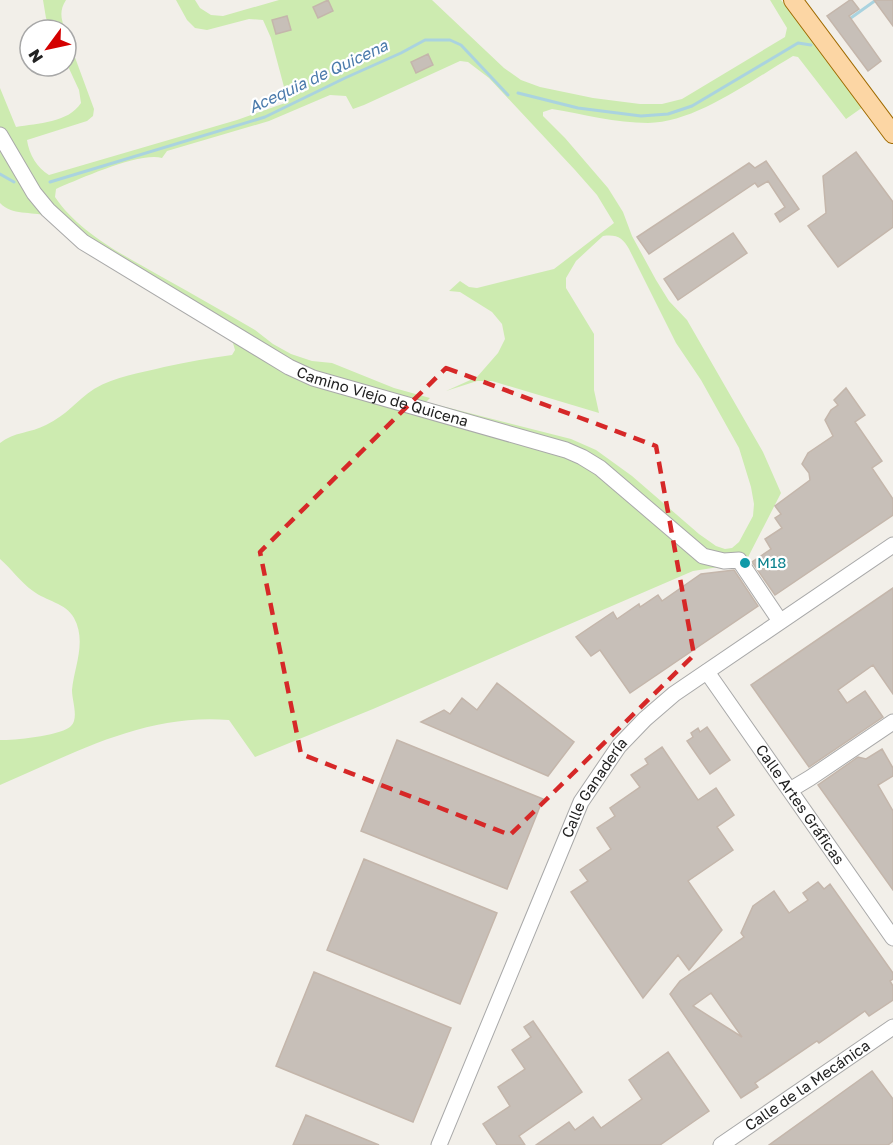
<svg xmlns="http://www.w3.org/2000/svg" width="893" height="1145" viewBox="0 0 893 1145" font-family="'Golos Text',sans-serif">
	<rect width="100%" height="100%" fill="#f2efe9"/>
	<!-- grass -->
	<path fill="#cdebb0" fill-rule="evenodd" d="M43,0H66C59,11 61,18 65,30H51L46,18Z
		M176,0H195L200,8L211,15L223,16L279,0H432L504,68L521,80L540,87L593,98L640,104H662L682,99L785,37L787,28L770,0H781L863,107L846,119L798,57L793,56C752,80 695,123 648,123C616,123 583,114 552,109L543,112V116L565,138L608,188L623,212L632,236L656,280L669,301L687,320L763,452L781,493L745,563L693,571L373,709L255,757L229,720C145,713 75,753 0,785V740C13,741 63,735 71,726C79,718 72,701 72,690C74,667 87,642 74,618C66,603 46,601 33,591C20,582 12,569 0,559V443C13,432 31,433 46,425C67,415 76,401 94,389C116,376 140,373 164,367C187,362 209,358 232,355L235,350L233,343L227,334L47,216C31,211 12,216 0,203V88L16,127C38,123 68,123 81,103L79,90L66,62V33L94,109L93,116L87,121L27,140C29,154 37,168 49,175L237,120L288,102L271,38L263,20L249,19L207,30L195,28L187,20ZM460,61L468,62L489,78L575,170L597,195L614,223L554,269L477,288L469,287L460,281L449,291L460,292L492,312L502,324L505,339L498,353L477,377L446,391L477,381H492L599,413L594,390V334L566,288V278L576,261L603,236C617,234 623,238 629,249L676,343L701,380L739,448L751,487L754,504L753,516L739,542L732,548L725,549L716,546L699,534L632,476L596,450L571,439L426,402L430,398L394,388L332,363L312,361L291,354L273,344L255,330C224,312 193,294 162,277C125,256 79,233 55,197L56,189L60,187C83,178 139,152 162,158L167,151L269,121L330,95L346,96L353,109L364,105Z"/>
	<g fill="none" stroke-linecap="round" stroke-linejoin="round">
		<!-- stream -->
		<path stroke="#aad3df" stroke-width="3" d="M848,20L876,0
			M518,93L578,108L641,116L668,114L692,106L798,43L811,45
			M0,174L14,182
			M50,182L265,117L345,78L401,53L425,40H450L461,45L508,95"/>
	</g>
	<!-- building -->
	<path fill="#c7bfb8" stroke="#c4b6ab" stroke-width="1.5" fill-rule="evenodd" d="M328,0L333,11L318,18L313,7Z
		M850,0H852L859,9L849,16L881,61L868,71L827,16Z
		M874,0H893V26Z
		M287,16L291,30L276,34L272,20Z
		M428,54L433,65L416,73L411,62Z
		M856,152L893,202V227L838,267L808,226L826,213L823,176Z
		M766,161L799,209L780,222L775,214L785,207L768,181L758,187L755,183L649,254L637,237L749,163L755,168Z
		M733,233L747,253L678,300L664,279Z
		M846,388L865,415L855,422L882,461L872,468L893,499V515L775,595L752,562L771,549L765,539L782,528L775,518L781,514L775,506L810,480L809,473L802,464L808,453L833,436L825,420L831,410L838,405L834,400Z
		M734,570L758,606L630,693L600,650L591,656L576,637L613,612L617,619L639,604L640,607L658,595L662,601L701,574Z
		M893,588V694L873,665L838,690L847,703L865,691L883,717L809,767L751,685Z
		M497,683L574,742L548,776L421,722L444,710L450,714L462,698L477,710Z
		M707,727L730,760L710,774L687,741L693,737L691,733L698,728L700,732Z
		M397,740L543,799L507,889L361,831Z
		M662,747L698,800L716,788L734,815L717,827L733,850L688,881L722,930L689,970L678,955L643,998L571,892L588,881L580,870L611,849L597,828L615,816L610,808L640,787L631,775L648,764L645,759Z
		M882,749L893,768V776L878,785L893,811V890L818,785L858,757L866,759Z
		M364,859L497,913L460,1004L327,950Z
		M818,882L824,889L830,884L893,973V979L890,981L893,986V1000L869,1016L865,1011L819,1043L817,1041L755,1083L758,1087L741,1098L670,994L680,981L744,937L741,933L753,906L774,891L789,913L808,900L803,893ZM711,993L742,1037L693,1006Z
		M314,972L451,1028L413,1122L276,1066Z
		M533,1021L582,1092L519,1136L525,1145H497L483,1124L510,1106L498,1087L525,1069L512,1050L531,1037L524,1027Z
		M668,1052L709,1111L696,1120L660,1145H536L569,1122L575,1130L593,1117L601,1128L642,1099L629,1080Z
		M872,1071L893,1099V1141L888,1145H769Z
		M306,1115L379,1145H293Z"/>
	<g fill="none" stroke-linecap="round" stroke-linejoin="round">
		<!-- minor casing -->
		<g stroke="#a9a9a9" stroke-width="17">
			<g id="minor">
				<path id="s1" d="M0,135L34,193L48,210L83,242L289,367L313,378L566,450L582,457L600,468L703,556L724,561L739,560L780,621"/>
				<path id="s2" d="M707,672L893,938"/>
				<path d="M790,790L810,778L893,722"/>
				<path id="s3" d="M439,1145L581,802L619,746L645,719L674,694L893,545"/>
				<path id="s4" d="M721,1145L893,1027"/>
			</g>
		</g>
		<!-- major casing -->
		<g stroke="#a06b00" stroke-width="20">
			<path id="major" d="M793,0L893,134"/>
		</g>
		<!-- minor -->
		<use href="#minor" stroke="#fff" stroke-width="15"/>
		<!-- major -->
		<use href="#major" stroke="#fcd6a4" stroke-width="18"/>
	</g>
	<!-- marked area -->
	<path fill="none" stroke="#d62828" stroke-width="4.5" stroke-dasharray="12 8" stroke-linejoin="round" d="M446,368L656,446L694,655L510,835L301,754L260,552Z"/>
	<!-- markers -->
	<circle fill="#0f9aa8" stroke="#fff" stroke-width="2" cx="745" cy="563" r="6"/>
	<g text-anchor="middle" stroke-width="4.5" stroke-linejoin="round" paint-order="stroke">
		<!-- street labels -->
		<g font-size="15" fill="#222" stroke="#fff">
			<text dy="5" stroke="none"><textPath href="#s1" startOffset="476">Camino Viejo de Quicena</textPath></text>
			<text dy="5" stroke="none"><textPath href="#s3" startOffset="390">Calle Ganadería</textPath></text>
			<text dy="5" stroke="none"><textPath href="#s2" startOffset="162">Calle Artes Gráficas</textPath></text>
			<text dy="5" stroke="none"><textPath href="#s4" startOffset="105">Calle de la Mecánica</textPath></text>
		</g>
		<!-- culture labels -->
		<g font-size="15" fill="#0d838f" stroke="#fff" text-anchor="start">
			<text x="757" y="568">M18</text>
		</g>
		<!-- water labels -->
		<g font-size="16" font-style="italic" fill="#4a7aab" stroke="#fff">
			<text transform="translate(318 76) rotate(-25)" y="6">Acequia de Quicena</text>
		</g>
	</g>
	<!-- north arrow -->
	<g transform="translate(48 48) rotate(237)"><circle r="28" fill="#ffffff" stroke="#a7a7a7" stroke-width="1.5"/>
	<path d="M0-4.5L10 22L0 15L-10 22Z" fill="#d40000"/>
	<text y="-9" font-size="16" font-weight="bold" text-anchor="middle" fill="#222222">N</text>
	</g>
</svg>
